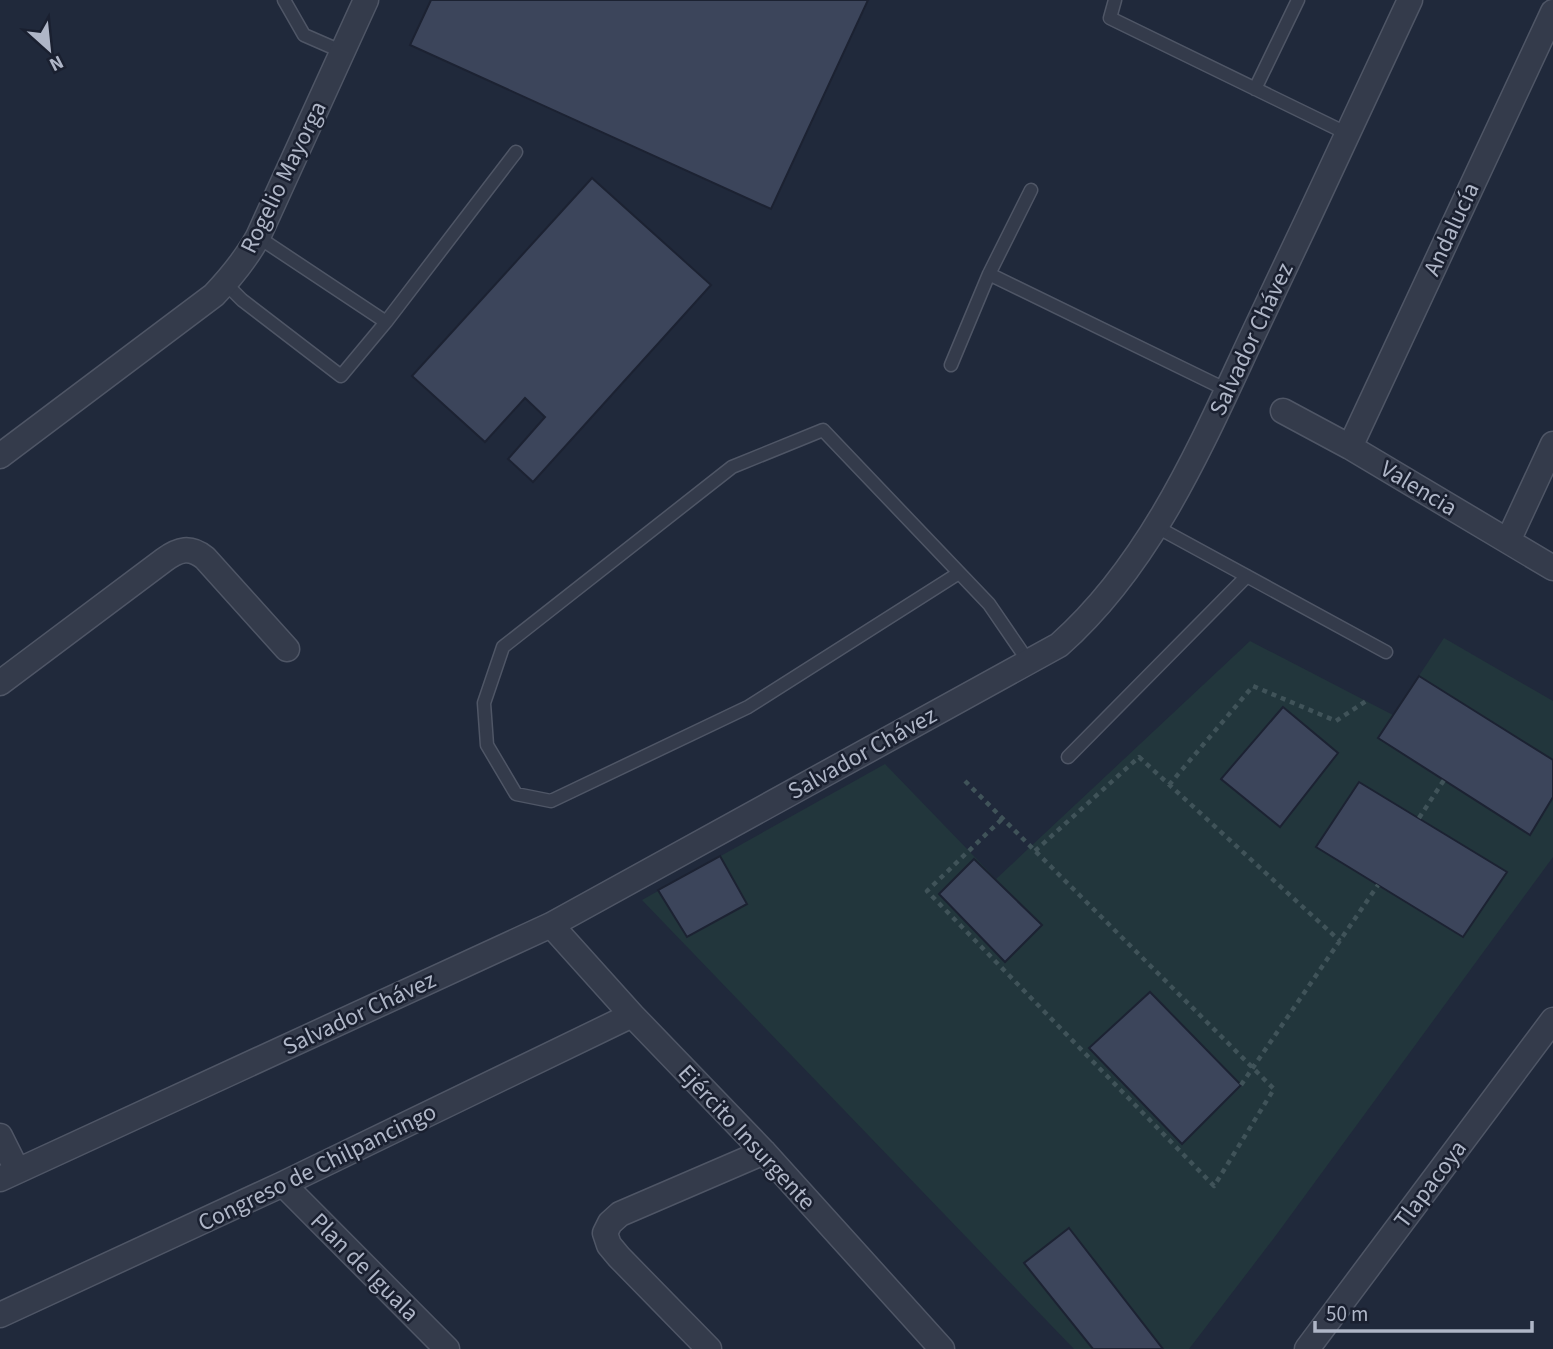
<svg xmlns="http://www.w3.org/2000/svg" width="1553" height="1349" viewBox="0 0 1553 1349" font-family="'Source Sans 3',sans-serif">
	<rect width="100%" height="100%" fill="#20293b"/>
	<!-- green -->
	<path fill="#22363c" d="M1444,638L1553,701V857L1274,1238L1189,1349H1074L642,900L885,764L996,879L1250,641L1393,715Z"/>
	<!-- building -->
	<path fill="#3c455b" stroke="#1c2232" stroke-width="2" d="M431,0H868L771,209L410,45Z
		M592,178L711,285L533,482L508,459L545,417L525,398L485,442L412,376Z
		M1419,676L1553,760V797L1530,835L1378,738Z
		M1283,707L1338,753L1280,827L1221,779Z
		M1359,782L1507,872L1463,937L1316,847Z
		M720,856L747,904L687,937L658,890Z
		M974,859L1042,925L1005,962L939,894Z
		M1150,992L1241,1085L1182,1144L1089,1048Z
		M1069,1228L1163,1349H1093L1024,1263Z"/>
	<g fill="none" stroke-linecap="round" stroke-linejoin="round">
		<!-- service casing -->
		<g stroke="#4f5666" stroke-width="15">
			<path id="service" d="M284,0L304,35L343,52
				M1115,0L1110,18L1348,134
				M1255,89L1298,0
				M1031,190L989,274L1227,390
				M258,237L386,322
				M225,283L242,300L341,376L386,322L516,152
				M951,365L989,274
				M1155,526L1386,652
				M959,573L748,707L551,801L516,794L487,745L484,703L503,647L732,467L823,430L989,604L1028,661
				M1068,757L1247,576"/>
		</g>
		<!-- minor casing -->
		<g stroke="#4f5666" stroke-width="27">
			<path id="minor" d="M1283,411L1350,447L1553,568
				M1350,447L1553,12
				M0,456L214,295C231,277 246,259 258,237L366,0
				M1508,541L1553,444
				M0,683L164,560C179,549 190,546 205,558L287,649
				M551,925L632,1015L764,1152L942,1349
				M0,1136L17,1170
				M0,1179L551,925L1059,645C1155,560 1205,436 1259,322C1310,215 1360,108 1410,0
				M283,1184L447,1349
				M0,1315L283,1184L632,1015
				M709,1349L619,1257L609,1245L605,1233L610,1223L620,1214L764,1152
				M1307,1349L1553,1020"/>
		</g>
		<!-- path -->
		<path stroke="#405359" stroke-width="4.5" stroke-dasharray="5 5" stroke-linecap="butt" d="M965,781L1274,1089L1214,1186L927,891L1002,819
			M1169,785L1253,686L1336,721L1366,701
			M1419,818L1444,780
			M1035,851L1139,757L1340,941
			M1241,1085L1378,885"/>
		<!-- service -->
		<use href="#service" stroke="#343b4b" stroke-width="12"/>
		<!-- minor -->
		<use href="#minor" stroke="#343b4b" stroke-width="24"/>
	</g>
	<g text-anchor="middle" stroke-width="5" stroke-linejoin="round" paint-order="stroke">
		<!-- street labels -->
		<g font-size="24" fill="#afb6c7" stroke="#1a2030">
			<text transform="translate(283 177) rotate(-64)" y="8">Rogelio Mayorga</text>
			<text transform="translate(1451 229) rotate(-65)" y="8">Andalucía</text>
			<text transform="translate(1251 339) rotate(-65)" y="8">Salvador Chávez</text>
			<text transform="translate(1419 488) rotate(31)" y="8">Valencia</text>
			<text transform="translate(862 753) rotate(-29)" y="8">Salvador Chávez</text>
			<text transform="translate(359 1013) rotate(-25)" y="8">Salvador Chávez</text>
			<text transform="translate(747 1137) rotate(47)" y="8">Ejército Insurgente</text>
			<text transform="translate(317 1167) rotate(-26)" y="8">Congreso de Chilpancingo</text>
			<text transform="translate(1430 1184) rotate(-53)" y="8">Tlapacoya</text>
			<text transform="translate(365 1267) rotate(45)" y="8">Plan de Iguala</text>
		</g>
	</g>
	<!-- north arrow -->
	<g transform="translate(49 49) rotate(153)" stroke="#1a2030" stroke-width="5" paint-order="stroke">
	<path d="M0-5L12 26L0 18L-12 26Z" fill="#afb6c7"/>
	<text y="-10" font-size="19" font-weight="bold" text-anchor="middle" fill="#afb6c7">N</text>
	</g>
	<!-- scale -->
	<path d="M1315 1321v10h217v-10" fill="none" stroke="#afb6c7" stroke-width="3.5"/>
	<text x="1326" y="1321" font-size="21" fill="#afb6c7" stroke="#1a2030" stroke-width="5" paint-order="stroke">50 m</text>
</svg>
